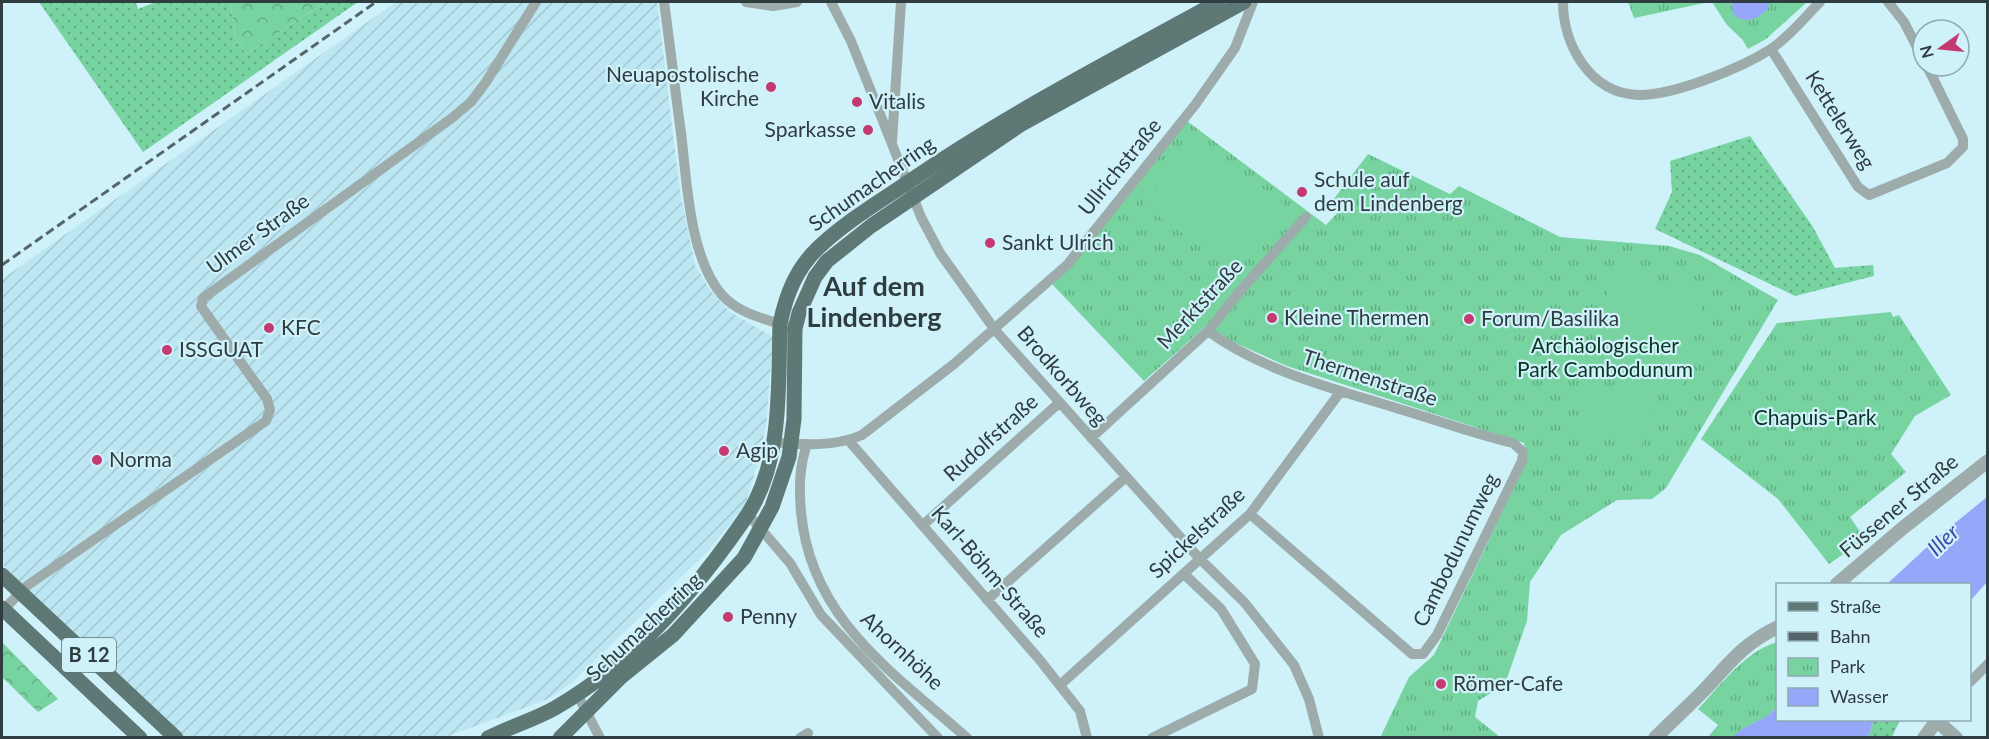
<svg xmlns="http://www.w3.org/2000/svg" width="1989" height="739" viewBox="0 0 1989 739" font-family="Lato,sans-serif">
	<defs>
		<pattern id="industrial-furrows" width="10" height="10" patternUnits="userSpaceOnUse" patternTransform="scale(1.5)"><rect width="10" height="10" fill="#bce7f2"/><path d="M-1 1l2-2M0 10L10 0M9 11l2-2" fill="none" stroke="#a2c7d1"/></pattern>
		<pattern id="grass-dots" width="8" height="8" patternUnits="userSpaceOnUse" patternTransform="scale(1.5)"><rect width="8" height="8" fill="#77d4a0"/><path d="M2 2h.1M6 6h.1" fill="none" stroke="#62ad84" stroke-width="1.8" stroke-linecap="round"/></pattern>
		<pattern id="forest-crowns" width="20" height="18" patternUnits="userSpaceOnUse" patternTransform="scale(1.5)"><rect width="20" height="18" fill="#77d4a0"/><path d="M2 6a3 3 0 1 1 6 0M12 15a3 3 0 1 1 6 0" fill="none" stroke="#62ad84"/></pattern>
		<pattern id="park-tufts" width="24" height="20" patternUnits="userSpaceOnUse" patternTransform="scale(1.5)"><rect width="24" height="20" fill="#77d4a0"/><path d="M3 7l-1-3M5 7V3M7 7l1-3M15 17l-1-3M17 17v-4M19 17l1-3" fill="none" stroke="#62ad84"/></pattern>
	</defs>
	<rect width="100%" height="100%" fill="#cff1fa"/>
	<!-- industrial -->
	<path fill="url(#industrial-furrows)" d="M396,2H657L680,192L695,265L710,290L730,312L773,337L766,426L759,458L745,506L708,551L573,682L548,699L446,737H184L2,564V279Z"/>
	<!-- grass -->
	<path fill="url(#grass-dots)" d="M39,2H136L138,9L156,2H230L235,36L246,54L325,2H358L143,152Z
		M1750,136L1813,227L1835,268L1873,265L1874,276L1795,296L1655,229L1672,192L1670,161Z
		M1874,720H1900L1892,737H1868Z"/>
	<!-- forest -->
	<path fill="url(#forest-crowns)" d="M230,2H325L246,54L235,36Z
		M2,642L58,699L38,712L2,677Z"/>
	<!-- park -->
	<path fill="url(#park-tufts)" d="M1628,2H1709L1634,18Z
		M1712,2H1807L1766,39L1748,49L1742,39L1727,25Z
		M1187,121L1326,225L1340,210L1333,200L1368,154L1450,194L1459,186L1560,237L1669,246L1700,255L1778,300L1666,488L1652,499L1617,500L1561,535L1530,582L1527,621L1505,684L1478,701L1475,717L1500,737L1380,738L1409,677L1434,655L1527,461L1524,443L1287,366L1233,342L1207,325L1144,381L1052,284Z
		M1891,312L1893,317L1899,315L1951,395L1915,416L1891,454L1906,472L1850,517L1865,539L1829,564L1778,499L1701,439L1777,323Z
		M1777,642V707L1763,721L1753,723L1733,737H1708L1718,725L1698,709C1721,685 1744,652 1777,642Z"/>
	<!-- pitch -->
	<path fill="#77d4a0" d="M1192,136L1284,204L1234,272L1143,204Z
		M1613,270L1705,294L1679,396L1587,373Z
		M1590,382L1654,400L1641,447L1577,429Z"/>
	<!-- water -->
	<path fill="#96a7f9" d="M1732,2H1769L1768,9C1757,19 1745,25 1733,14Z
		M1987,497V582L1970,601V584H1887L1939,536Z
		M1777,707L1778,720H1874L1868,737H1733C1746,723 1764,722 1777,707Z"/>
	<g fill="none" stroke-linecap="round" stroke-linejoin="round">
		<!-- minor -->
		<path stroke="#9dacaa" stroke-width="10" d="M664,2C670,45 675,89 681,133C687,181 689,257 722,295C738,313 764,319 787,326
			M746,2L773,6L797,2
			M831,2L851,41L921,217L940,253L995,330L1199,558L1244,602L1294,665L1309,699L1319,738
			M1563,2C1563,45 1590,93 1638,95C1673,96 1741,68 1771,49C1790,36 1805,17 1820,2
			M1888,2L1904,22L1923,59
			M1771,49L1858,187L1869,195L1947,163L1963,147V139L1927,66
			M892,142L901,2
			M1208,331C1262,371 1335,389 1399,409C1437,420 1474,434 1513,443L1523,452L1522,461L1437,635L1423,654H1412L1250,514
			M1091,438L1208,331L1240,291L1306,217
			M849,441L1039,659L1080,711L1087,738
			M773,442C802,445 835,447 862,435L954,364L1067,265L1195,105L1235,48L1253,2
			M807,444C799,468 799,488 801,512C811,620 893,672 967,738
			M748,514L790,563L821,615L938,738
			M923,525L1059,403
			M987,600L1126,477
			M4,609L28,585L266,421L270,410L267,399L205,312L201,306L203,298L452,118L471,102L486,82L536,2
			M1970,682L1988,664
			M1060,685L1250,514L1341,391
			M577,694L600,738
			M800,738L808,733
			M1152,738L1252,689L1255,664L1221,609L1184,574"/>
		<!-- tertiary -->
		<path stroke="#9dacaa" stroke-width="14" d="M1837,584L1904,527L1988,461
			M1936,720L1956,738
			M1655,738C1673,720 1691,704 1708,686C1731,661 1746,642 1778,627
			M1924,738L1937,720"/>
		<!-- primary -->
		<path stroke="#5d7875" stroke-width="15" d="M2,575L176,738
			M2,608L140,738
			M488,738C509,727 534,720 555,708C635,662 696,590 748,514C783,459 778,387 780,324C786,295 796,269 818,248C845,222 879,202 910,181C1008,114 1114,59 1218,2
			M560,738L621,677L673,635L744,558L772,507L789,457L794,419L795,329L799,313L815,277L827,261L871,226L1020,125L1244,2"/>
		<!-- rail -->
		<path stroke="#54666b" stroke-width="3" stroke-dasharray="9 4.5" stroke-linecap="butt" d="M2,265L376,2"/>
	</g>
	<!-- markers -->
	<g fill="#c4396f" stroke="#cff1fa" stroke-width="2">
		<circle cx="771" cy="87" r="6"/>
		<circle cx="857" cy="102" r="6"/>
		<circle cx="868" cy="130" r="6"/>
		<circle cx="1302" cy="192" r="6"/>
		<circle cx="990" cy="243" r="6"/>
		<circle cx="1272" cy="318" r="6"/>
		<circle cx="1469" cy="319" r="6"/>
		<circle cx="269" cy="328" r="6"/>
		<circle cx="167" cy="350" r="6"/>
		<circle cx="724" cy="451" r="6"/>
		<circle cx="97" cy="460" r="6"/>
		<circle cx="728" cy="617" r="6"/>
		<circle cx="1441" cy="684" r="6"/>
	</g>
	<g text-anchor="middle" stroke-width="4.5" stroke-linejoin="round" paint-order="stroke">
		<!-- shield labels -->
		<rect fill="#cff1fa" stroke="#5f7278" stroke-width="1.5" x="62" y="638" width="54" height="34" rx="4.5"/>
		<g font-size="20" font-weight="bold" fill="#2f3c40">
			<text x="89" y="662">B 12</text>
		</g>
		<!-- poi labels -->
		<g font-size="21" fill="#2f3c40" stroke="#cff1fa" text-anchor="start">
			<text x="759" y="82" text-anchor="end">Neuapostolische<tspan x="759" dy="24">Kirche</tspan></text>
			<text x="869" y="109">Vitalis</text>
			<text x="856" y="137" text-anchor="end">Sparkasse</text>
			<text x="1314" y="187">Schule auf<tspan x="1314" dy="24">dem Lindenberg</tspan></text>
			<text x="1002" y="250">Sankt Ulrich</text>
			<text x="1284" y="325">Kleine Thermen</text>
			<text x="1481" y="326">Forum/Basilika</text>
			<text x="281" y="335">KFC</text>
			<text x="179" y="357">ISSGUAT</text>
			<text x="736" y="458">Agip</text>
			<text x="109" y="467">Norma</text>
			<text x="740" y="624">Penny</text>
			<text x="1453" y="691">Römer-Cafe</text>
		</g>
		<!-- street labels -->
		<g font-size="21" fill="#2f3c40" stroke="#cff1fa">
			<text transform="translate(1840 120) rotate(58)" y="7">Kettelerweg</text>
			<text transform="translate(1120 167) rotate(-51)" y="7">Ullrichstraße</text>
			<text transform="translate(872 184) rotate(-35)" y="7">Schumacherring</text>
			<text transform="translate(258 234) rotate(-36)" y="7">Ulmer Straße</text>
			<text transform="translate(1200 304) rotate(-47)" y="7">Merktstraße</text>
			<text transform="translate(1062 376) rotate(49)" y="7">Brodkorbweg</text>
			<text transform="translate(1370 378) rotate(18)" y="7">Thermenstraße</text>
			<text transform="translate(991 438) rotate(-42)" y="7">Rudolfstraße</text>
			<text transform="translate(1899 506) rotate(-40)" y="7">Füssener Straße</text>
			<text transform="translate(1197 533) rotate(-43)" y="7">Spickelstraße</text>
			<text transform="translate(1456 550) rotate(-64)" y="7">Cambodunumweg</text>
			<text transform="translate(990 572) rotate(49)" y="7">Karl-Böhm-Straße</text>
			<text transform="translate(644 627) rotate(-43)" y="7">Schumacherring</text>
			<text transform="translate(902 651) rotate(43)" y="7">Ahornhöhe</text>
		</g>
		<!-- park labels -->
		<g font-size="21" fill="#0a3520" stroke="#cff1fa">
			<text x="1605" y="353">Archäologischer<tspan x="1605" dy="24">Park Cambodunum</tspan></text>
			<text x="1815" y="425">Chapuis-Park</text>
		</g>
		<!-- water labels -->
		<g font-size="22" font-style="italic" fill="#3e48a6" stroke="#cff1fa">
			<text transform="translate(1943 540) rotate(-44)" y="8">Iller</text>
		</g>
		<!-- district labels -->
		<g font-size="27" font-weight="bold" fill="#2f3c40" stroke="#cff1fa">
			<text x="874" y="296">Auf dem<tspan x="874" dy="31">Lindenberg</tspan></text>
		</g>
	</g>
	<!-- border -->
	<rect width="1989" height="739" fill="none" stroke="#2f3c40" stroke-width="6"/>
	<!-- legend -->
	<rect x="1776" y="583" width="195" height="138" fill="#cff1fa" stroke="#8fa9b0" stroke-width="1.5"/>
	<rect x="1788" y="602" width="30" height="9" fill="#5d7875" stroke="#8fa9b0" stroke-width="1.5"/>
	<text x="1830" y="613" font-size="18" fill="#2f3c40">Straße</text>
	<rect x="1788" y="632" width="30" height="9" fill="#54666b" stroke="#8fa9b0" stroke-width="1.5"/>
	<text x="1830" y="643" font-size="18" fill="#2f3c40">Bahn</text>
	<rect x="1788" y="658" width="30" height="18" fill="url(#park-tufts)" stroke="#8fa9b0" stroke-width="1.5"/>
	<text x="1830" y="673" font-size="18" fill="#2f3c40">Park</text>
	<rect x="1788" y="688" width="30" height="18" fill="#96a7f9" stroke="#8fa9b0" stroke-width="1.5"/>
	<text x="1830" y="703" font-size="18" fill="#2f3c40">Wasser</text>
	<!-- north arrow -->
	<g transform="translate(1941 48) rotate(255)"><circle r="28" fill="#cff1fa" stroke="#8fa9b0" stroke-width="1.5"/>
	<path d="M0-4.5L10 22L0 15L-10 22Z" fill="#c4396f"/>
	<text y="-9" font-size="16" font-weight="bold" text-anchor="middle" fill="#2f3c40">N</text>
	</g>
</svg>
